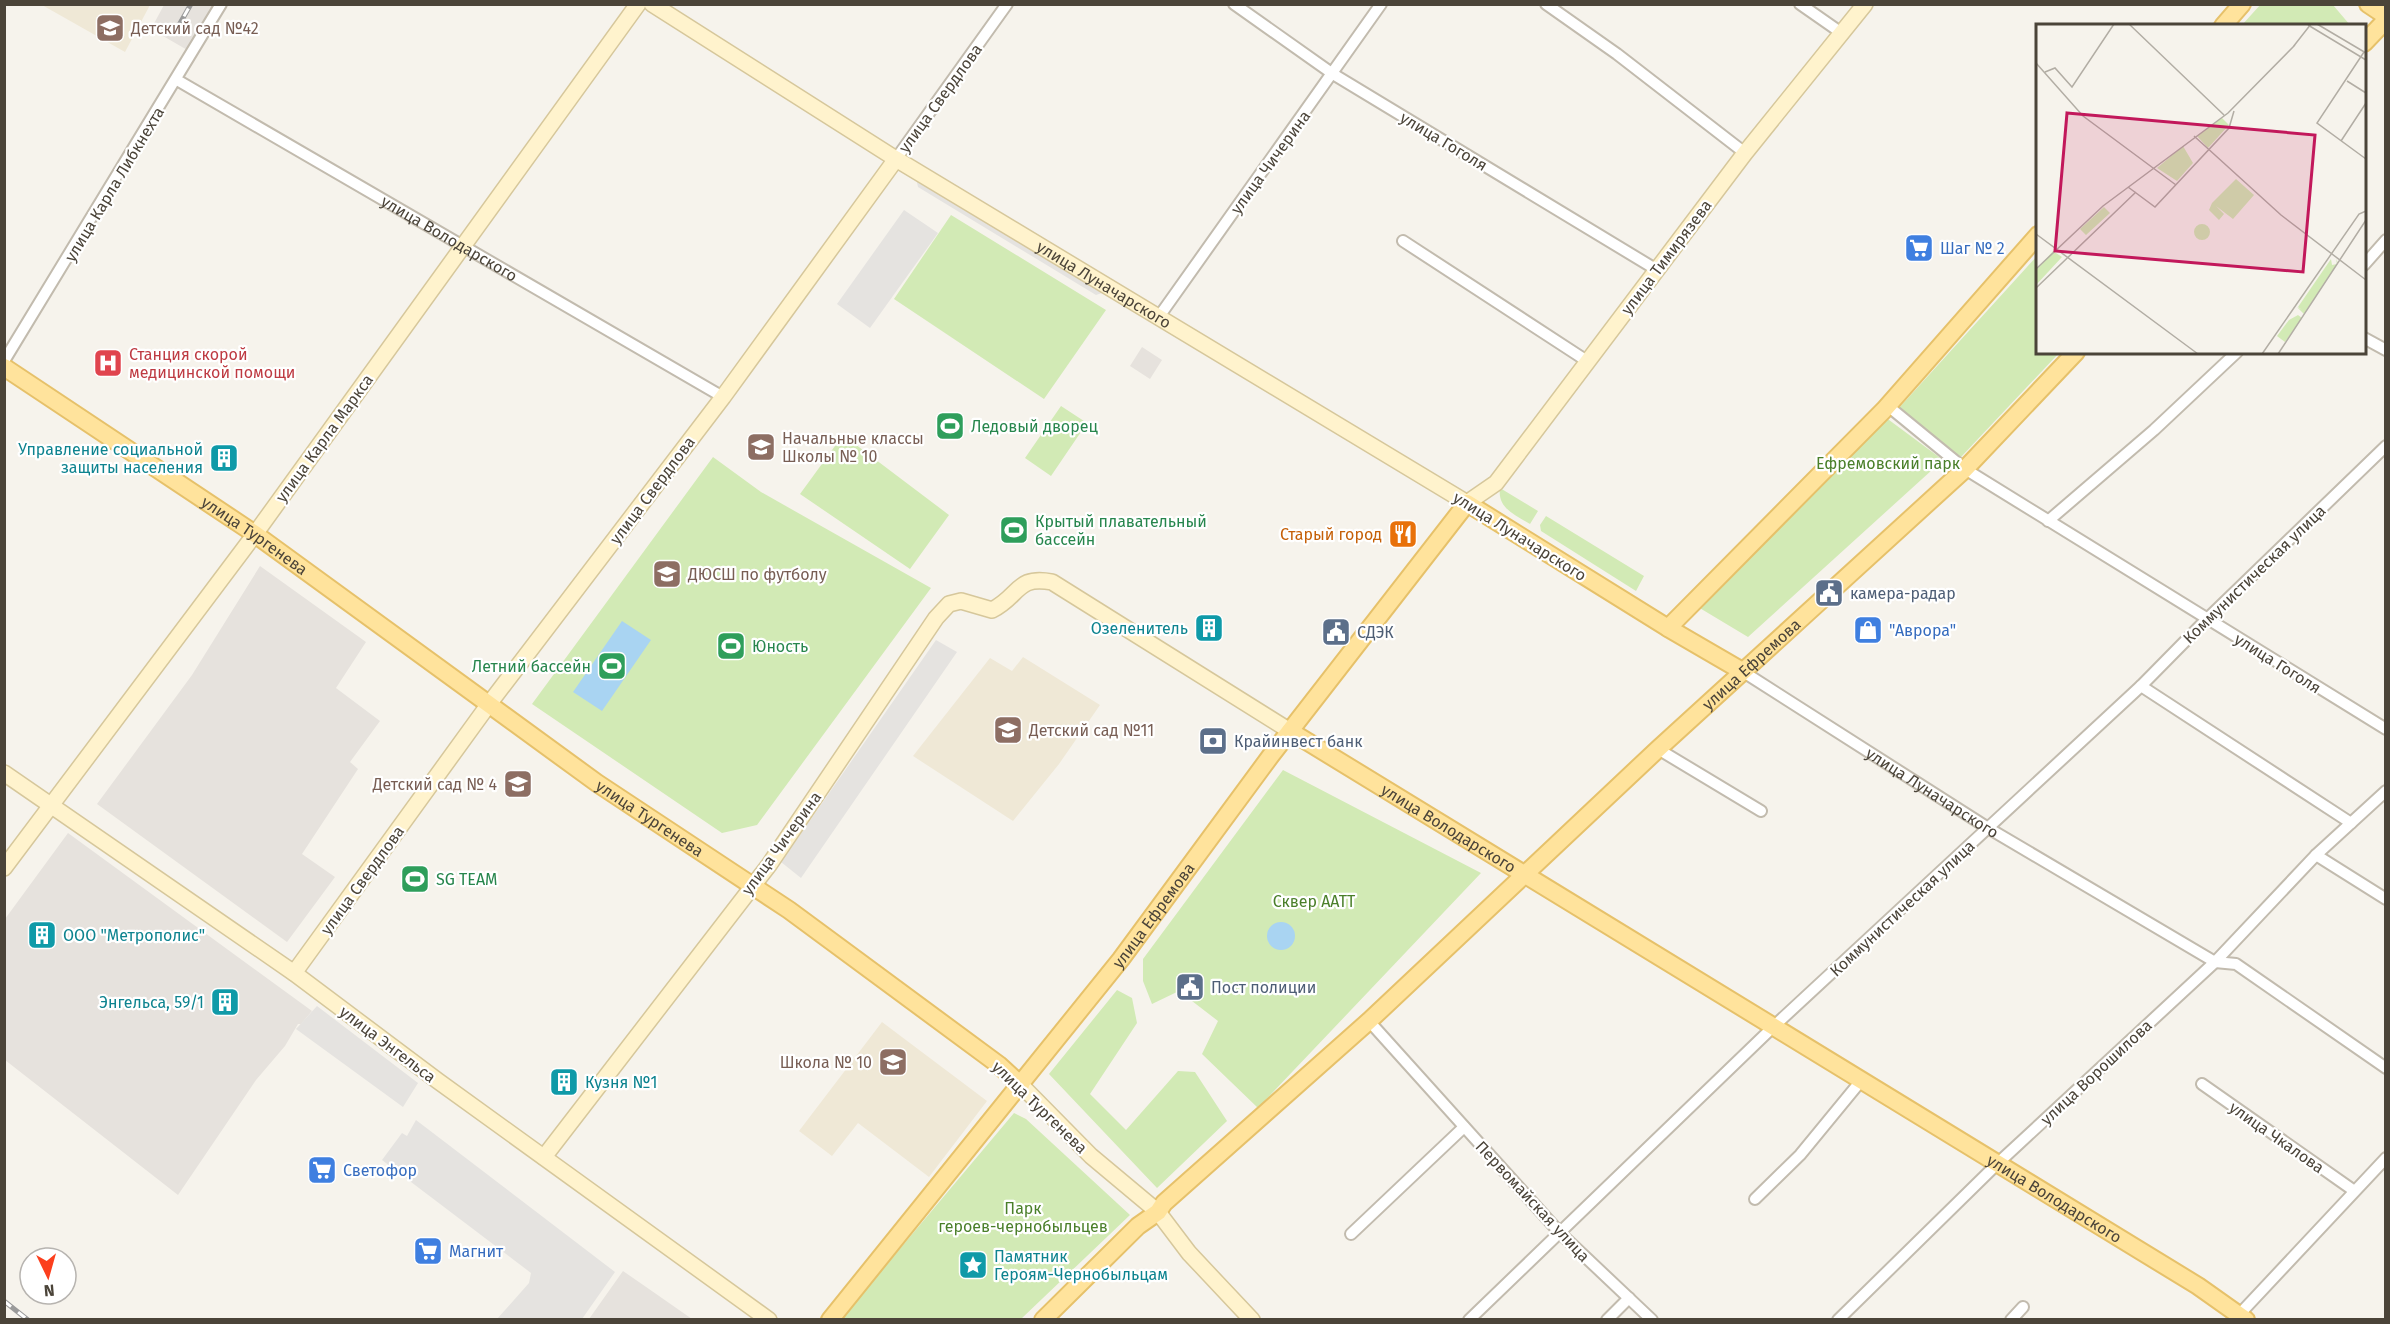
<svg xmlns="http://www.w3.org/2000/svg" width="2390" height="1324" viewBox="0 0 2390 1324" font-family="'Fira Sans',sans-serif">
	<rect width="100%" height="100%" fill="#f6f3ec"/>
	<!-- industrial -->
	<path fill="#e6e2dd" d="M164,5H216L189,51L151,29Z
		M1142,347L1162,360L1150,379L1130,366Z
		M260,566L366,642L336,688L380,721L350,762L358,769L302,854L335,877L287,942L97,804L192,675Z
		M68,833L312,1011L301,1024H298L285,1046L256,1080L178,1195L5,1060V919Z
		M623,1271L649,1289L692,1319H589Z"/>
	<!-- education -->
	<path fill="#efe8d6" d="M42,5L150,4V5L125,52Z
		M1023,657L1100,705L1059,764L1013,821L913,756L990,658L1012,671Z
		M882,1022L987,1101L929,1177L858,1123L832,1156L799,1131Z"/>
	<!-- green -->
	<path fill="#d2eab5" d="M2261,4L2333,5L2350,25H2242Z
		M951,215L1106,310L1044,399L894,299Z
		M2037,256L2038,352L2059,353L1961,457L1898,409Z
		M1061,406L1087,423L1051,476L1025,458Z
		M1885,417L1943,460L1748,637L1698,607Z
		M843,435L949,515L910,569L800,494Z
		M713,457L761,492L931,588L757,825L722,833L532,704Z
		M1500,488L1538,511L1530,524C1515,515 1497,508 1500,488Z
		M1546,516L1644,576L1636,591L1541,531L1540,525Z
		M1283,770L1481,873L1258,1108L1202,1054L1218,1021L1179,991L1152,1004L1143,981V959Z
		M1117,990L1132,998L1137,1023L1090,1094L1126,1130L1178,1071L1195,1072L1227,1121L1157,1188L1049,1074Z
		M1014,1113L1026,1119L1130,1215L1021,1319L840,1320Z"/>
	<!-- parking -->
	<path fill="#e5e3e0" d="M916,178L1105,292L1096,295L918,187Z
		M904,210L938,233L870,328L837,304Z
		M936,640L957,652L801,878L781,862Z
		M317,1006L418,1083L403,1107L296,1029Z
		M416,1120L615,1272L582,1319H497L529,1283L531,1273L382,1160L402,1133L407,1136Z"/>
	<!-- water -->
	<path fill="#a9d4f2" d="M622,621L651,640L602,711L573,692Z
		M1267 936a14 14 0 1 1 28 0a14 14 0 1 1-28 0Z"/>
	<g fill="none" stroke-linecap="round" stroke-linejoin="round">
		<!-- street casing -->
		<g stroke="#c2bbae" stroke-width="14">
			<g id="street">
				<path d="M1234,4L1333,74L1657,270"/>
				<path d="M1546,4L1617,54L1745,153"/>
				<path d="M1800,4L1843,34"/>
				<path id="s1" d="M177,80L723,397"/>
				<path d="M896,159L1007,4"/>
				<path d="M1403,241L1587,361"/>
				<path d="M2364,265L2386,240"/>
				<path d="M1158,318L1381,4"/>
				<path d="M2364,338L2386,350"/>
				<path d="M4,361L221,4"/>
				<path d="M1888,406L1965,469L2386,729"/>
				<path d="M2048,521L2154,430L2237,352"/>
				<path id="s2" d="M1742,671L1988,828L2215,962L2236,964L2386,1068"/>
				<path d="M2141,686L2351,823"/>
				<path d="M1658,749L1761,811"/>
				<path d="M2316,855L2386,899"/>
				<path d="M1369,1021L1560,1233L1652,1320"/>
				<path d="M2202,1084L2353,1190"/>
				<path d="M1755,1199L1800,1155L1860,1082"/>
				<path d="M1351,1234L1464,1127"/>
				<path d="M2236,1318L2386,1158"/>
				<path d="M1469,1320L1772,1028L2141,686L2207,619L2386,446"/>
				<path d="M1607,1320L1629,1298"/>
				<path d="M1838,1320L1997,1164L2215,962L2316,855L2386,791"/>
				<path d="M2011,1320L2023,1307"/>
			</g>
		</g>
		<!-- secondary casing -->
		<g stroke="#d6c79b" stroke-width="18">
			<g id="secondary">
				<path id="s3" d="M652,4L896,159L1467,503L1496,483L1745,153L1865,4"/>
				<path d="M4,773L294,973L438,1081L769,1320"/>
				<path d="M4,868L255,534L638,4"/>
				<path d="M294,973L489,704L723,397L896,159"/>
				<path d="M1021,1085L1091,1156L1158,1212L1189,1253L1252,1320"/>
				<path d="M544,1157L769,865L936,618L949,604L961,601L992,610C1020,596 1016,575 1052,582L1290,731"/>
			</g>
		</g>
		<!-- primary casing -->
		<g stroke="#e6c16a" stroke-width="20">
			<g id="primary">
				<path d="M2368,4L2386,16"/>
				<path d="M2223,26L2242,4"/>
				<path d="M2364,43L2386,20"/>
				<path id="s4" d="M4,367L255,534L597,783L789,910L999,1065L1021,1085"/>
				<path d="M1668,628L1884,410L2038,235"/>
				<path id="s5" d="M1290,731L2198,1286L2246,1320"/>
				<path id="s6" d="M830,1320L1121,959L1272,754L1467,503L1668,628L1742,671"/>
				<path id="s7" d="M1043,1320L1138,1226L1158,1212L1164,1203L1369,1021L1658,749L1965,469L2076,352"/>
			</g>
		</g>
		<!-- street -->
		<use href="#street" stroke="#fff" stroke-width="10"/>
		<!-- secondary -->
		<use href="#secondary" stroke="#fff3cd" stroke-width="15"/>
		<!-- primary -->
		<use href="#primary" stroke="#ffe39c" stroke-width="16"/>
		<!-- rail casing -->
		<g stroke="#9a9a9a" stroke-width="5">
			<path id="rail" d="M175,32L191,4
				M4,1301L28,1320"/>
		</g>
		<!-- rail -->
		<use href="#rail" stroke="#fff" stroke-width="3" stroke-dasharray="9" stroke-linecap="butt"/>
	</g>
	<!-- icons -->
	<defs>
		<g id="school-square" transform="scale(1.5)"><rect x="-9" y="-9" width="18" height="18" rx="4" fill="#8d6e63" stroke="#fff"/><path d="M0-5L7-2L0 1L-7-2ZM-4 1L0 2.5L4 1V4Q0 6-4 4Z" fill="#fff"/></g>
		<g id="supermarket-square" transform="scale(1.5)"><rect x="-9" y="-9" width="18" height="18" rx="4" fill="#3f7fe0" stroke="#fff"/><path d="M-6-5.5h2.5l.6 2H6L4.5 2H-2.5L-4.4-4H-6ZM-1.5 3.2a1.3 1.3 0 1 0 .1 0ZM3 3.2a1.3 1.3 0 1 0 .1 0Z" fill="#fff"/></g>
		<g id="hospital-square" transform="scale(1.5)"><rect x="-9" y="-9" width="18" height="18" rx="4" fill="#e0444e" stroke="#fff"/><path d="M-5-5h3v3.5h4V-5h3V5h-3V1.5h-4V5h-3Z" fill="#fff"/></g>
		<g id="stadium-square" transform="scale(1.5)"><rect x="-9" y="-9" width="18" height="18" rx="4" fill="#2e9e5b" stroke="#fff"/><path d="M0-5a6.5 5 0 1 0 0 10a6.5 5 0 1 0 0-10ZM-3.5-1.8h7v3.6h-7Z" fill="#fff"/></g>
		<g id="building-square" transform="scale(1.5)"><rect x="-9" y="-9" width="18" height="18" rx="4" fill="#0f9aa8" stroke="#fff"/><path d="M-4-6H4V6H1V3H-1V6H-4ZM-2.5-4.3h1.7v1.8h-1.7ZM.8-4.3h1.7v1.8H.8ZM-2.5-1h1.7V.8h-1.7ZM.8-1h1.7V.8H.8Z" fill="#fff"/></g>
		<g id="restaurant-square" transform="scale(1.5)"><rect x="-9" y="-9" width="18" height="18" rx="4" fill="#e8710a" stroke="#fff"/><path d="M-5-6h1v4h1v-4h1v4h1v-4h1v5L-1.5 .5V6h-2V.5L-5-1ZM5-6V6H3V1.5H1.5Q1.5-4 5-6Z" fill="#fff"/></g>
		<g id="civic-square" transform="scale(1.5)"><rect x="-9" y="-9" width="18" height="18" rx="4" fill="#5c6f8a" stroke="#fff"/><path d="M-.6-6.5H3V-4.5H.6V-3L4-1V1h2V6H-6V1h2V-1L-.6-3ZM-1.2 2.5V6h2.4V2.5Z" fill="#fff"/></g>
		<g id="shop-square" transform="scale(1.5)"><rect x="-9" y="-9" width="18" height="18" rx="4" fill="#3f7fe0" stroke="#fff"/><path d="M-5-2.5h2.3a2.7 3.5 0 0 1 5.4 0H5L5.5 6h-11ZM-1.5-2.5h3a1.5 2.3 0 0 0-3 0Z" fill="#fff"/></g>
		<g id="bank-square" transform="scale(1.5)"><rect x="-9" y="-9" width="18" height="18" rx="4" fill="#5c6f8a" stroke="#fff"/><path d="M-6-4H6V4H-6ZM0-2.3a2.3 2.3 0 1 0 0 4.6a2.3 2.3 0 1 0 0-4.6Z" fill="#fff"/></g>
		<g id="sight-square" transform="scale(1.5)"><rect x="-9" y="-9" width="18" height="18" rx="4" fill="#0f9aa8" stroke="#fff"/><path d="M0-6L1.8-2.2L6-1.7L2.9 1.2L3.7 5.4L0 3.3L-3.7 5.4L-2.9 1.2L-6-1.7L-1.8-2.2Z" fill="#fff"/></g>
	</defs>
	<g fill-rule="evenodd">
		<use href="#school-square" x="110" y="28"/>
		<use href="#supermarket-square" x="1919" y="248"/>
		<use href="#hospital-square" x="108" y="363"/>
		<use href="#stadium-square" x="950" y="426"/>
		<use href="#school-square" x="761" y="447"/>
		<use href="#building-square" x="224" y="458"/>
		<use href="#stadium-square" x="1014" y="530"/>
		<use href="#restaurant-square" x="1403" y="534"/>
		<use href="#school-square" x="667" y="574"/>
		<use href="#civic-square" x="1829" y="593"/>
		<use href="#building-square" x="1209" y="628"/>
		<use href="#shop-square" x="1868" y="630"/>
		<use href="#civic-square" x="1336" y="632"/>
		<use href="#stadium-square" x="731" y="646"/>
		<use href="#stadium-square" x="612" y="666"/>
		<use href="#school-square" x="1008" y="730"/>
		<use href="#bank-square" x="1213" y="741"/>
		<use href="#school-square" x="518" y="784"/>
		<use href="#stadium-square" x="415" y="879"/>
		<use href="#building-square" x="42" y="935"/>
		<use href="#civic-square" x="1190" y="987"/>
		<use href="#building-square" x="225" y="1002"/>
		<use href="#school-square" x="893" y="1062"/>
		<use href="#building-square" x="564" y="1082"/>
		<use href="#supermarket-square" x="322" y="1170"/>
		<use href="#supermarket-square" x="428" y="1251"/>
		<use href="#sight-square" x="973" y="1265"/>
	</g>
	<g text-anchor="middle" stroke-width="4.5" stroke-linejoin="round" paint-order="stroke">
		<!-- education labels -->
		<g font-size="16" fill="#785e54" stroke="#fff" text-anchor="start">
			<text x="131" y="34">Детский сад №42</text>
			<text x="782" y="444">Начальные классы<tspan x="782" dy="18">Школы № 10</tspan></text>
			<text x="688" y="580">ДЮСШ по футболу</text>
			<text x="1029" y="736">Детский сад №11</text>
			<text x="497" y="790" text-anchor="end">Детский сад № 4</text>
			<text x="872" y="1068" text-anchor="end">Школа № 10</text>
		</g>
		<!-- street labels -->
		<g font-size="16" fill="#4b4439" stroke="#fff">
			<text transform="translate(940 98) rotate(-54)" y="6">улица Свердлова</text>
			<text transform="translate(1444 141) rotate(31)" y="6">улица Гоголя</text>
			<text transform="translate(1270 162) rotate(-54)" y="6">улица Чичерина</text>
			<text transform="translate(114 184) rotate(-59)" y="6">улица Карла Либкнехта</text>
			<text dy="6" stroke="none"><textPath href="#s1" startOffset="315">улица Володарского</textPath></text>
			<text transform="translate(1666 257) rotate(-53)" y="6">улица Тимирязева</text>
			<text dy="6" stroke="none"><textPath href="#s3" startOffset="532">улица Луначарского</textPath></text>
			<text transform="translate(324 438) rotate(-54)" y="6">улица Карла Маркса</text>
			<text transform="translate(652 490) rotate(-53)" y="6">улица Свердлова</text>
			<text dy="6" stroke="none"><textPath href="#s4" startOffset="302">улица Тургенева</textPath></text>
			<text transform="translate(1520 536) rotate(32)" y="6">улица Луначарского</text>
			<text transform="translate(2254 574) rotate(-44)" y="6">Коммунистическая улица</text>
			<text transform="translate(2278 663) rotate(32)" y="6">улица Гоголя</text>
			<text dy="6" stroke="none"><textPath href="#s7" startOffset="966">улица Ефремова</textPath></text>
			<text dy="6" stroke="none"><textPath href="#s2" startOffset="226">улица Луначарского</textPath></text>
			<text dy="6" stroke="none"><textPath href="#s4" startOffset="788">улица Тургенева</textPath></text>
			<text dy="6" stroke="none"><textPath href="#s5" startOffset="186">улица Володарского</textPath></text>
			<text transform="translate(781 843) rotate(-54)" y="6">улица Чичерина</text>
			<text transform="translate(362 880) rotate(-54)" y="6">улица Свердлова</text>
			<text transform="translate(1902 908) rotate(-43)" y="6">Коммунистическая улица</text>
			<text dy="6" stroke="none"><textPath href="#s6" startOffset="518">улица Ефремова</textPath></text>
			<text transform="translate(388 1044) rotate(37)" y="6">улица Энгельса</text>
			<text transform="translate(2096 1072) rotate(-43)" y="6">улица Ворошилова</text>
			<text transform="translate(1040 1107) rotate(44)" y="6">улица Тургенева</text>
			<text transform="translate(2277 1137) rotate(35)" y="6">улица Чкалова</text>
			<text dy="6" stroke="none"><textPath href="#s5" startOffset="896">улица Володарского</textPath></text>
			<text transform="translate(1533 1201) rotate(47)" y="6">Первомайская улица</text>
		</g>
		<!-- shop labels -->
		<g font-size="16" fill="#366cbe" stroke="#fff" text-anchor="start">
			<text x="1940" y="254">Шаг № 2</text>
			<text x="1889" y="636">"Аврора"</text>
			<text x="343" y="1176">Светофор</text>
			<text x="449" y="1257">Магнит</text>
		</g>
		<!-- health labels -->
		<g font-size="16" fill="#be3a42" stroke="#fff" text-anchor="start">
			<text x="129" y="360">Станция скорой<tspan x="129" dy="18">медицинской помощи</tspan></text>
		</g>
		<!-- leisure labels -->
		<g font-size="16" fill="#27864d" stroke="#fff" text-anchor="start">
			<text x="971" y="432">Ледовый дворец</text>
			<text x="1035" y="527">Крытый плавательный<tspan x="1035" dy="18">бассейн</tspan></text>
			<text x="752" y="652">Юность</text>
			<text x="591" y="672" text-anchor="end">Летний бассейн</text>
			<text x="436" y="885">SG TEAM</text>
		</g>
		<!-- culture labels -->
		<g font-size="16" fill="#0d838f" stroke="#fff" text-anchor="end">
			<text x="203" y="455">Управление социальной<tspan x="203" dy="18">защиты населения</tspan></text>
			<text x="1188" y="634">Озеленитель</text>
			<text x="63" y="941" text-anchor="start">ООО "Метрополис"</text>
			<text x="204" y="1008">Энгельса, 59/1</text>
			<text x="585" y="1088" text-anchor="start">Кузня №1</text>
			<text x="994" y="1262" text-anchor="start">Памятник<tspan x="994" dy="18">Героям-Чернобыльцам</tspan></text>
		</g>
		<!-- park labels -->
		<g font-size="16" fill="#4a7f2a" stroke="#fff">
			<text x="1888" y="469">Ефремовский парк</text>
			<text x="1314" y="907">Сквер ААТТ</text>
			<text x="1023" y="1214">Парк<tspan x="1023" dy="18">героев-чернобыльцев</tspan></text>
		</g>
		<!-- food labels -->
		<g font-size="16" fill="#c56008" stroke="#fff" text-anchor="end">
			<text x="1382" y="540">Старый город</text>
		</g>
		<!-- service labels -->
		<g font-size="16" fill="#4e5e75" stroke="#fff" text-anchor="start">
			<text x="1850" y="599">камера-радар</text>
			<text x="1357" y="638">СДЭК</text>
			<text x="1234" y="747">Крайинвест банк</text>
			<text x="1211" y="993">Пост полиции</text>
		</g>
	</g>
	<!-- overview -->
	<g transform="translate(2036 24)">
		<rect width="330" height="330" fill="#f6f3ec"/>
		<path d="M186,94L193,101L172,124L161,112ZM147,122L157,139L141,157L121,144ZM200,155L218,171L197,195L180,182L188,190L183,196L173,186L176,179ZM68,183L74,189L50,211L44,205ZM158 208a8 8 0 1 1 16 0a8 8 0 1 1-16 0ZM17,227L26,233L0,261V246ZM295,235L296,241L301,240L300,235L302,239L268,290L261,283L266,286L262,283ZM262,291L266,294L249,318L241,312L253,296Z" fill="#d2eab5"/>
		<path fill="none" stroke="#b2ada4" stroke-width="1.5" d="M93,0L188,91M281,0L330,29M272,1L330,36M257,23L275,0M328,28L281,99L330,135M0,39L47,92L140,161M9,48L19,44L36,63L78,0M311,57L330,69M158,112L245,191L330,256M305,117L330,79M92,163L119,183L193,104L198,87M0,210L162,330M0,245L67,182L192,89L259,21M0,264L100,168M226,330L323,190L330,187M242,330L330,196"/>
		<path fill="#c2185b" fill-opacity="0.15" stroke="#c2185b" stroke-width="3" d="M31,89L279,111L267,248L19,227Z"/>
		<rect width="330" height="330" fill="none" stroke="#4b4439" stroke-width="3"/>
	</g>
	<!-- border -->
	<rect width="2390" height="1324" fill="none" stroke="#4b4439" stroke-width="12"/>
	<!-- north arrow -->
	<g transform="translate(48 1276) rotate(175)"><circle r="28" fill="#ffffff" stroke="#b7b4b0" stroke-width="1.5"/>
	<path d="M0-4.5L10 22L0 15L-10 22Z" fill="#fc3f1d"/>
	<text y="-9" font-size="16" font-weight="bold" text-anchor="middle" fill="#4b4439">N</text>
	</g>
</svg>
